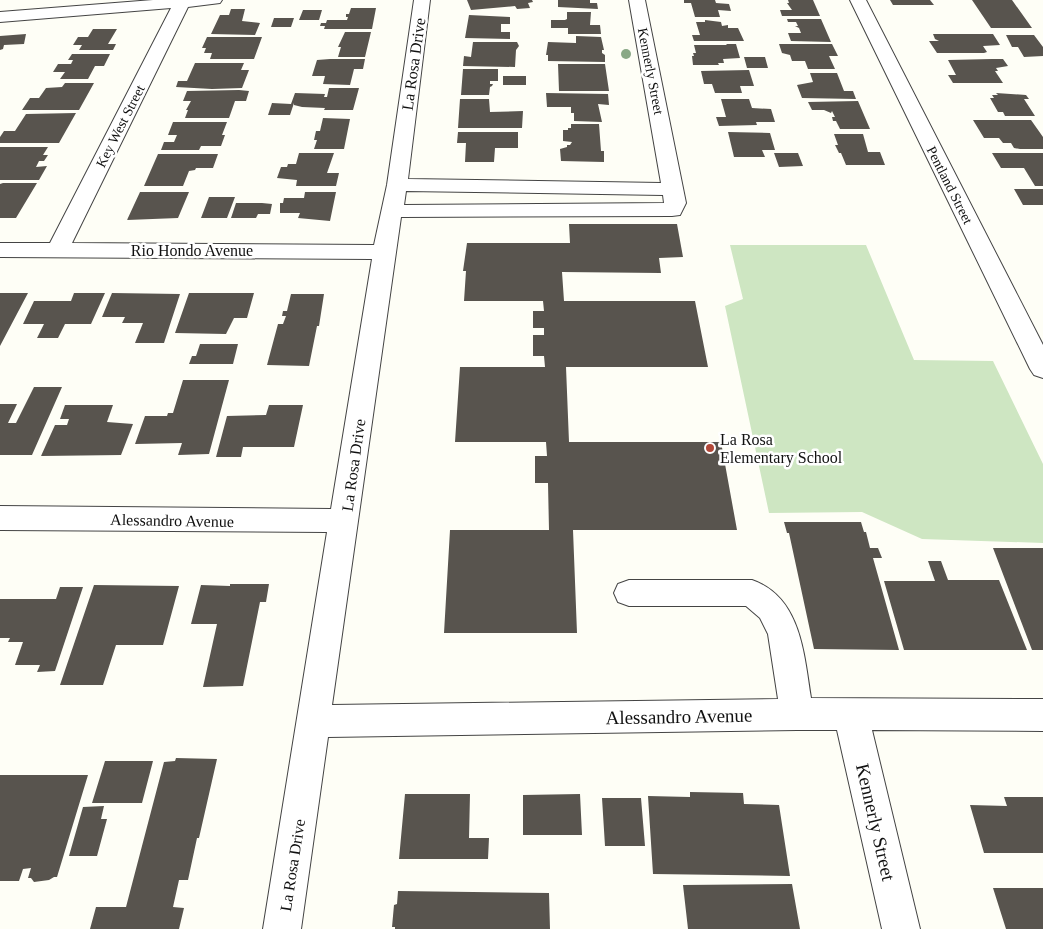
<svg xmlns="http://www.w3.org/2000/svg" width="1043" height="929" viewBox="0 0 1043 929" font-family="'Times New Roman',serif">
	<rect width="100%" height="100%" fill="#fefef6"/>
	<!-- green -->
	<path fill="#cee6c2" d="M730,245H866L914,360L993,361L1043,464V543L922,539L862,512L769,513L725,306L743,299Z"/>
	<!-- building -->
	<path fill="#58544e" d="M467,0H532L533,2L528,3L530,8L517,9L515,6L471,10Z
		M558,0H590V3H597L598,9L558,7Z
		M684,0H715L716,3L729,4L731,11L718,10L720,17H695L691,3H684Z
		M788,0H813L820,16H782L780,10H792L787,3H789Z
		M890,0H930L934,5H893Z
		M972,0H1012L1032,28H991Z
		M351,8H376L372,29H324L325,26H320L321,23H326L327,20H347L348,17H346V14H349Z
		M231,9H245L242,21L260,23L255,35L211,34L220,15H229Z
		M303,10H322L319,20H299Z
		M567,12H591L590,25H600L601,34H568V28H551V20H565L567,19Z
		M469,15L510,17V24H501V32H510V39L465,38Z
		M274,18H294L291,27H271Z
		M787,19H821L831,42L791,41L788,33H801L799,28L795,26H798L796,22H788Z
		M705,20L721,22L722,26L728,25V28H738L744,41H694L692,35H700L696,22H705Z
		M93,29H117L108,44H116L113,50H79L82,45H73L78,37H88Z
		M345,32H371L365,57H338L341,47H338Z
		M26,34L24,44L4,45L3,49L0,50V36Z
		M933,34H993L1000,45L983,46L987,52L984,53H937L929,41H939L935,39Z
		M1006,35H1034L1043,47V56L1024,57L1018,47H1012Z
		M576,36L601,37L604,50H602V53L605,55V62L548,61V55H546L548,42L576,43Z
		M207,37H262L254,59H210L212,53H204L206,48H202Z
		M473,42H517L519,46L516,50L515,67L463,66L464,56L471,57Z
		M726,44H736L740,58L723,59L724,63H718L719,65H693L692,56H694L693,53H696L694,45H727Z
		M779,44H832L838,56H829L835,69H808L805,61H792L790,55L782,53Z
		M72,54H110L104,66H95L88,79H60L65,72H53L58,64H71L73,60H68Z
		M744,57H765L768,68H747Z
		M330,59H365L363,69H354L350,85L323,84L325,76H312L317,60Z
		M992,59H1003L1008,66L996,68L998,71H995L1003,83H953L948,75H956L948,60Z
		M195,63H244L241,70H249L242,88L212,89L176,87L178,81H187Z
		M558,64H605L609,91H559Z
		M463,69H498V81H490V84H493L492,86L490,87L489,95H461Z
		M749,70L754,86H740L742,93H715L712,84H704L701,71Z
		M810,73H837L844,91H853L856,99L802,98L797,85L813,82Z
		M503,76H526V85H503Z
		M65,83H94L79,110H22L30,98H39L46,88L62,87Z
		M329,88H359L353,110H324L325,108L302,107L294,105V103L290,115H268L272,103L291,104L295,93L325,94L324,97H327Z
		M187,91L239,90L249,91L246,101H235L229,118H185L188,110H186L191,101H183Z
		M546,93L608,94L609,105L598,104L602,122L574,121V113H571V107H547Z
		M996,93L1026,95L1029,99H1024L1035,116H1005L1003,112H998L990,98H994L992,95H998Z
		M460,99H489L490,112L523,111L522,128H458Z
		M721,99H749L752,108L771,109L775,122H756L757,125L719,126L716,117H726Z
		M858,101L870,129H840L836,121H833L832,117H835L832,111L831,113L824,110H812L808,102Z
		M76,113L59,143H0V137L4,131H15L26,114Z
		M323,118L350,119L344,149H314L317,140H314L316,131H320Z
		M973,120H1031L1043,137V149H1020L1014,148L1011,143H1003L999,138H984Z
		M173,122H227L222,135H225L221,146H201L199,150H161L164,142H174L177,135H168Z
		M571,124H599L601,151H604V162L561,161L560,149L567,147V145H570L572,142L563,141V130H568V128H571Z
		M458,132H518V148H495L494,162H465L466,143H457Z
		M728,132L770,133L775,150H762L765,157H734Z
		M834,134H863L868,152H880L885,165H846L841,153H839L835,145H838Z
		M0,147H48L43,155H48L44,161H39L36,167L47,166L39,180H0Z
		M299,153H334L327,173H339L336,186H296L297,180L277,178L281,167H287L288,164H296Z
		M774,153H798L803,166L779,167Z
		M992,153H1043V186H1035L1024,168H1001Z
		M158,154H218L213,168H196L195,170L189,171L183,186H144Z
		M3,183H37L16,218H0V184Z
		M1014,189H1043V205H1023Z
		M140,192H189L178,218L127,220Z
		M305,192H336L330,221L298,218L300,213H280V203H283L284,198H304Z
		M209,197H235L227,218H201Z
		M236,203H262L272,204L270,214H258L256,218H231Z
		M569,224H677L683,257L659,258L661,273L562,272L564,301H695L708,367H566L569,442H721L737,530H573L577,633H444L450,530H549L548,483H535V456H547L546,442H455L460,367H545L544,356H533V335H544V328H533V311H544L543,301H464L466,271H463L467,243H570Z
		M0,293H28L0,346Z
		M74,293H105L91,324H65L58,338H37L44,324H23L34,301H71Z
		M112,293L180,294L164,343H135L143,323H122L125,317H102Z
		M189,293H254L247,318H234L226,334L175,333Z
		M291,294H324L319,326H317L309,366L267,365L278,324H283L286,316H282L283,311H287Z
		M200,344H238L233,364H189L192,356H196Z
		M183,380H229L209,454L178,455L182,443L135,444L145,416H167L168,413H173Z
		M34,387H62L32,455H0V404H17L8,423H16Z
		M65,405H113L107,422L133,424L121,455L41,456L55,425H67L69,419H60Z
		M269,405H303L294,447H243L241,457H216L227,416L266,415Z
		M784,522H861L864,532H866L870,548H878L882,558H873L899,650L814,649L789,533H787Z
		M993,548H1043V650H1032Z
		M928,561H941L948,580H999L1027,650H904L884,581H935Z
		M230,584H269L266,602H260L243,686L203,687L217,624H191L201,585L230,586Z
		M94,585L179,586L163,645H116L103,685H60Z
		M60,587H83L55,671L37,672L40,665H15L23,642H8L10,638H0V599H56Z
		M176,758L217,759L199,838H197L188,880H179L173,907L184,908L179,929H90L96,907H126L164,762L175,761Z
		M105,761H153L142,803H92Z
		M0,775H88L57,877H54L49,880L34,882L31,878H28L31,868L23,869L19,881H0Z
		M690,792L743,793L744,804L779,805L790,876L653,874L648,796L690,797Z
		M405,794H470L469,838H489L488,859H399Z
		M580,794L582,835H523V795Z
		M1004,797H1043V853H984L970,805L1007,806Z
		M602,798H641L645,846H605Z
		M104,806L101,819H107L97,856H69L83,807Z
		M792,884L800,929H688L683,885Z
		M993,888H1043V929H1006Z
		M398,891L549,893L550,929H395V927H392L394,905L397,904Z"/>
	<g fill="none" stroke-linecap="round" stroke-linejoin="round">
		<!-- minor casing -->
		<g stroke="#444" stroke-width="2">
			<path id="minor" d="M153,0H222L220,3L188,7L72,243L374,245L387,185L414,0H430L408,179L661,183L629,0H645L686,203L680,215L672,216L401,217L332,705L778,699L768,634L760,618L746,606H629L618,602L614,593L618,584L629,580H752C801,597 804,654 811,698L1043,699V731L872,730L920,929H882L837,730H797L328,737L301,929H263L327,532L0,530V506L331,509L372,259L0,257V243H50L171,8L0,22V12ZM406,191L663,195L664,203L404,205Z
				M850,0H866L1043,345V378L1034,375L1030,369Z"/>
		</g>
		<!-- minor -->
		<use href="#minor" fill="#fff" fill-rule="evenodd"/>
	</g>
	<!-- trees -->
	<circle fill="#89a885" cx="626" cy="54" r="5"/>
	<!-- markers -->
	<circle fill="#b24838" stroke="#fff" stroke-width="2" cx="710" cy="448" r="5"/>
	<g text-anchor="middle" stroke-width="5" stroke-linejoin="round" paint-order="stroke">
		<!-- far-street labels -->
		<g font-size="14" fill="#111" stroke="#fff">
			<text transform="translate(651 71) rotate(79)" y="5">Kennerly Street</text>
			<text transform="translate(120 126) rotate(-63)" y="5">Key West Street</text>
			<text transform="translate(950 185) rotate(63)" y="5">Pentland Street</text>
		</g>
		<!-- street labels -->
		<g font-size="16" fill="#111" stroke="#fff">
			<text transform="translate(413 64) rotate(-82)" y="6">La Rosa Drive</text>
			<text x="192" y="256">Rio Hondo Avenue</text>
			<text transform="translate(353 465) rotate(-82)" y="6">La Rosa Drive</text>
			<text transform="translate(172 520) rotate(1)" y="6">Alessandro Avenue</text>
			<text transform="translate(292 865) rotate(-81)" y="6">La Rosa Drive</text>
		</g>
		<!-- poi labels -->
		<g font-size="16" fill="#111" stroke="#fff" text-anchor="start">
			<text x="720" y="445">La Rosa<tspan x="720" dy="18">Elementary School</tspan></text>
		</g>
		<!-- near-street labels -->
		<g font-size="19" fill="#111" stroke="#fff">
			<text transform="translate(679 716) rotate(-1)" y="7">Alessandro Avenue</text>
			<text transform="translate(876 822) rotate(77)" y="7">Kennerly Street</text>
		</g>
	</g>
</svg>
